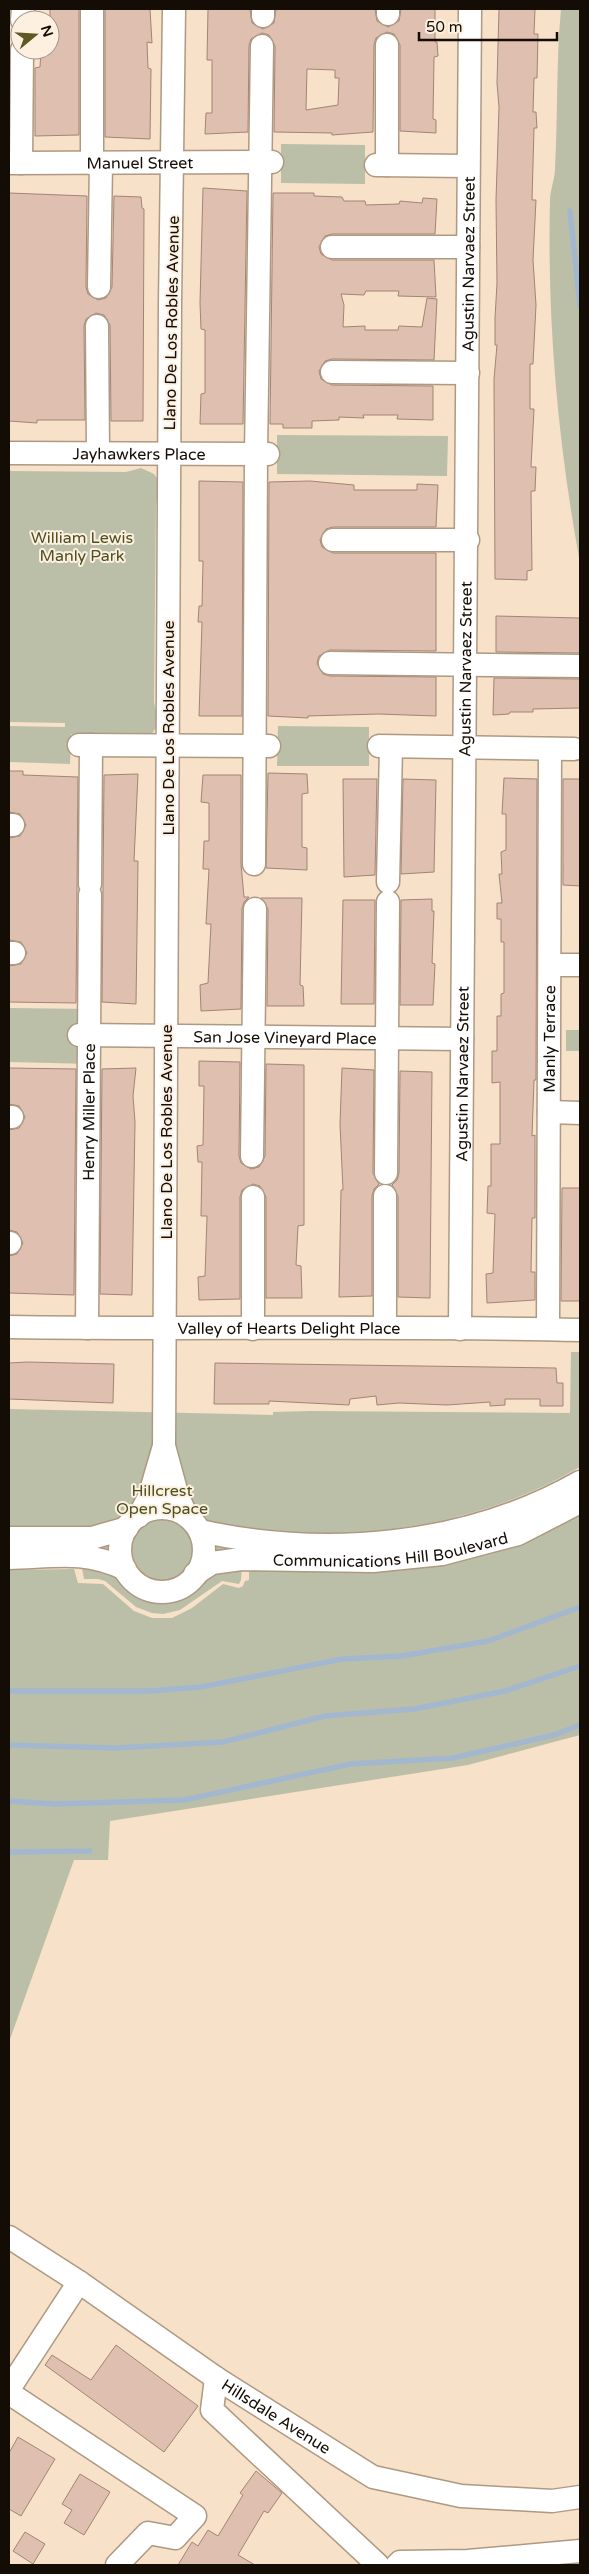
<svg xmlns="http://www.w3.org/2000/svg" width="589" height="2574" viewBox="0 0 589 2574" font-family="'Varela Round',sans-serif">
	<rect width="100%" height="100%" fill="#f7e1c8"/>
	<!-- green -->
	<path fill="#bcbfa8" d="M561,9H580V563C558,444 547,322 550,201C550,190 555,179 555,168C558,115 556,62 561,9Z
		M281,144L365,145V184L281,183Z
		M277,435L448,436L447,476L277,474Z
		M141,468L154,474L159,481L156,504L154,702C157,716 161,726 149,736L71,734L70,764L9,762V726L65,727V723L9,722V471L126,472Z
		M278,726L369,727V766H277Z
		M9,1008L93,1009V1064L9,1062Z
		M566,1030H580V1051H566Z
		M571,1352H580V1467C515,1505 445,1524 370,1532C329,1536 285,1531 244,1533L241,1580L239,1584L222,1581L180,1610L163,1614L152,1613L136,1607L105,1581L98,1579H84L82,1568L9,1538V1409L273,1415V1412L310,1411L570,1413Z
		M580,1514V1735L468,1765L110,1821L108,1860H74L9,2042V1570L74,1569L78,1583L103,1584L134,1611L152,1618H172L192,1608L223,1584L239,1588L243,1586L245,1581L249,1580V1571H374Z"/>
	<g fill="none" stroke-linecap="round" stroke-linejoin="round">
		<!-- stream -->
		<path stroke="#a3b7ce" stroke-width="5.5" d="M570,211L580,306
			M9,1691H150L201,1687L342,1659L402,1656L488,1641L580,1607
			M9,1745L116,1748L223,1742L325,1716L414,1709L505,1691L580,1666
			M9,1801L55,1804L184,1800L351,1764L453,1758L554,1735L580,1725
			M9,1852L90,1851"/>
	</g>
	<!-- building -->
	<path fill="#debfb0" stroke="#a28577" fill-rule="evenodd" d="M50,9H79V135L35,136V68L40,67L41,50H50Z
		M105,9H150L152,43L147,42L148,68L151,69L150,139L105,137Z
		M208,9H250L252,23L263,29L274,23L276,9H375L377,21L388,27L399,21L401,9H435V42H437L438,56L434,57L433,119L436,120V133L400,131V45L394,34L387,32L376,38L374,45L373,132L332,135V133L274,132L275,46L269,35L262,33L251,39L249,46L248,132L205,134L206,113H212V60H207ZM307,69L335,70V78H339L338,105L306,110Z
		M499,9H535L534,34H538L537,78H534L533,112H536L537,128H534L532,200H536L533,260L536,305L533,364H530V409H534L531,467H536L535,491H531L532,570L527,571V580L495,579L494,379L497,345H495V318L497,283L496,200L499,107L497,83Z
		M203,188L247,191L243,424H200L201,394L205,393V330L201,329L200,303Z
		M9,193L87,196L86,287L88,294L98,300L106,298L112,287L114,196L141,197L142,208L144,209L143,421H111L110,325L104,315L96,313L86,319L84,326L85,420H37V423L9,421Z
		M273,193H314V196L342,197L344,201H365L366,205L399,204L400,201L422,203L423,198L437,199L435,234H332L325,236L319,247L321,254L332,260H434L436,297L398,296L399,291H366L364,295L341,294L344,305L343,327L365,326V330H398L399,326L422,327L427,298L437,299L434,360L332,359L325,361L319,371L321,379L332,385L433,386V420L397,419L398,415H363L364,418L339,417V420L312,421V428H283V424H270Z
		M199,481L243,482L242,716H199L202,622H198L199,606H202L203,561H199Z
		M310,481L354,485V490H417V484L438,485L436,527H333L326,529L320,540L322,547L333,553H436V651L330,650L319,656L317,663L323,674L330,676L436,677V716L378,714L308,716V718L268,716L269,482Z
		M496,616L580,618V653L496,652Z
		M494,678L580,679V708L533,709V712H510L509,714L493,715Z
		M9,771H23V775L78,777L76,1003L9,1002V966L21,964L27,953L21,942L9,940V838L20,836L26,825L20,814L9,812Z
		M268,773L307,774L308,793L302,794V847L307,848V870L266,868Z
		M138,774L134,861H138L136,1004L102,1002L104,775Z
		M203,775H241V864L244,897H249L244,902L242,909L241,1009L201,1011L200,985L208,983L211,924H206L209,869H203L204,841H209V803L201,802Z
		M504,778L537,779L536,1080H534L532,1136L535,1135V1218H532L531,1272H535V1300L487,1303L486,1274L493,1273L495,1214L487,1213L488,1186H491V1144H500V1082L492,1083V1051H497V1016H501V994L504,993V942H501V919H497V903H502L499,874H502L501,852L506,850V814H502Z
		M343,779H377L375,875L344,877Z
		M403,779L436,780L434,872L401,874Z
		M563,779H580V886L563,885Z
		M261,898H302L300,985L303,986L304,1006H267L268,909Z
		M432,899V911H434L432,963L435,964L433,1005H400L401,900Z
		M343,900H375L374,1004H341Z
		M199,1061L240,1062L239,1156L241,1163L251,1169L259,1167L265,1156L266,1064L304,1065V1225L298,1226L296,1265L301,1266L302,1298H266V1197L260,1186L253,1184L242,1190L240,1197V1299L199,1300L198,1277L205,1276L207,1216H201L202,1162H198L197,1146L203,1145L204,1086H199Z
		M9,1068L76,1069L74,1295L9,1293V1256L17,1254L23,1243L17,1232L9,1230V1130L19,1128L25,1117L19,1106L9,1104Z
		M136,1068L133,1096L135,1122L132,1295L100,1294L102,1069Z
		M342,1068L374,1070L373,1173L379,1184L374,1189L372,1196V1296L339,1297L341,1190H343L340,1124Z
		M400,1071L432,1072L430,1298L398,1297V1196L392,1185L397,1180L399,1173Z
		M562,1188H580V1301H561Z
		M27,1362L114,1364L113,1403L9,1399V1363Z
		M215,1363L556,1368L557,1383H563V1406H540V1399H505V1405L490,1406V1402L447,1405L399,1403L377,1405L376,1396L350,1399L349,1405L269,1401V1404H214Z
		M116,2345L198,2406L164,2452L45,2365L52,2355L91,2380Z
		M18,2437L55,2459L21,2516L9,2509V2453Z
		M256,2471L282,2493L268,2513L264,2511L238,2555L255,2565H178L192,2542L198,2546L208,2530L218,2536L243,2495L240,2493Z
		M80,2474L110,2492L84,2535L64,2523L72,2510L62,2504Z
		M25,2532L45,2544L33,2564L13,2551Z"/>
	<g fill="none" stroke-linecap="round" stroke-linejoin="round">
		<!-- minor casing -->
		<g stroke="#ae9982" stroke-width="25">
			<g id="minor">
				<path d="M174,9L170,305L164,1446L177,1494L186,1515"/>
				<path d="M263,9V16"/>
				<path d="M388,9V14"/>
				<path d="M22,20L23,9"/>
				<path id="s1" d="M9,163L272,162"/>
				<path d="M21,163L22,50"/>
				<path d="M92,163V9"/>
				<path d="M376,165L467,166"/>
				<path d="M387,165V45"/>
				<path d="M332,247H468"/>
				<path d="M99,287L101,163"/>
				<path d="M97,326L98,453"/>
				<path d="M332,372L468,373"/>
				<path id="s2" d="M9,453L268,454"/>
				<path d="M333,540H468"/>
				<path d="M330,663L580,666"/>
				<path d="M79,745L269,746"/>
				<path d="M379,746L574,749"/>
				<path d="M9,825H13"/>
				<path d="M254,864L256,454L262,46"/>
				<path d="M388,882L391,747"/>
				<path d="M90,884L91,745"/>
				<path d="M9,953H14"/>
				<path d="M550,965H580"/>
				<path id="s3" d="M79,1035L462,1039"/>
				<path d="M549,1112L580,1113"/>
				<path d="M9,1117H12"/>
				<path d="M252,1156L255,909"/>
				<path d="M386,1173L388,902"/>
				<path d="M9,1243H10"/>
				<path id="s4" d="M9,1327C199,1330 390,1325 580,1330"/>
				<path d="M385,1327V1196"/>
				<path id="s5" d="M87,1328L90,895"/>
				<path d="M253,1329V1197"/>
				<path id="s6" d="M460,1329L470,9"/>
				<path id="s7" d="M548,1329L550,749"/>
				<circle cx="162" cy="1550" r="42"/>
				<path d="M139,1516L149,1497L164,1446"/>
				<path d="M200,1531C327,1559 467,1546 580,1482"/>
				<path d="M9,1538H92L127,1528"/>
				<path d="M9,1558C53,1557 84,1549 125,1569"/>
				<path id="s8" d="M195,1574L212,1563L241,1559L373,1561L442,1554L518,1534L580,1502"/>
				<path id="s9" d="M9,2237L79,2282L216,2378L373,2477L461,2496L552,2501L580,2497"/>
				<path d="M216,2378L212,2410L378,2565"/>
				<path d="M9,2389L79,2282"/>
				<path d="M9,2393L195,2516L175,2538L148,2533L117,2565"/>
				<path d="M397,2565L400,2562L468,2561L580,2551"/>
			</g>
		</g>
		<!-- minor -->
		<use href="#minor" stroke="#fff" stroke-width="22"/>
	</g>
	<g text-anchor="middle" stroke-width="4" stroke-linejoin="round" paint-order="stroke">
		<!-- street labels -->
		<g font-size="16" fill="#140d05" stroke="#fdf0e1">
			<text dy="6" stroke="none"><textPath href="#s1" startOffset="131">Manuel Street</textPath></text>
			<text dy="6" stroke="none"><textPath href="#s6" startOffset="1065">Agustin Narvaez Street</textPath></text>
			<text transform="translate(171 323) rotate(-89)" y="6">Llano De Los Robles Avenue</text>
			<text dy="6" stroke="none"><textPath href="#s2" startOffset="130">Jayhawkers Place</textPath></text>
			<text dy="6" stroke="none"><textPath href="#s6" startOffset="660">Agustin Narvaez Street</textPath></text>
			<text transform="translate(168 728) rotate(-90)" y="6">Llano De Los Robles Avenue</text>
			<text dy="6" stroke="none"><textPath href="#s3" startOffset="206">San Jose Vineyard Place</textPath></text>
			<text dy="6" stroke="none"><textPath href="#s7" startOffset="290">Manly Terrace</textPath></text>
			<text dy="6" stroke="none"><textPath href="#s6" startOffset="255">Agustin Narvaez Street</textPath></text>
			<text dy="6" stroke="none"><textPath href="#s5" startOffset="216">Henry Miller Place</textPath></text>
			<text transform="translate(166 1132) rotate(-90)" y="6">Llano De Los Robles Avenue</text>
			<text dy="6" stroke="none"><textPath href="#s4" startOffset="280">Valley of Hearts Delight Place</textPath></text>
			<text dy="6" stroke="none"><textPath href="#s8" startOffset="200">Communications Hill Boulevard</textPath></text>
			<text dy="6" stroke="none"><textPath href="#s9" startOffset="322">Hillsdale Avenue</textPath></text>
		</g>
		<!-- park labels -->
		<g font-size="16" fill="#4b501f" stroke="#fdf0e1">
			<text x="82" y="543">William Lewis<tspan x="82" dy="18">Manly Park</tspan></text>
			<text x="162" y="1496">Hillcrest<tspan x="162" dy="18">Open Space</tspan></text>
		</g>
	</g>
	<!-- border -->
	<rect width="589" height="2574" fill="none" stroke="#140d05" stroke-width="20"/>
	<!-- north arrow -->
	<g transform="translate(35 35) rotate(72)"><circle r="24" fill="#fdf0e1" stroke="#a09589"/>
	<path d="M0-4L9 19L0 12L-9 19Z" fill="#605824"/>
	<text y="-8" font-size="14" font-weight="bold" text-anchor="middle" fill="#140d05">N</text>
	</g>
	<!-- scale -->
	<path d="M419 32v8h138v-8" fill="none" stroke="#140d05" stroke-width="2.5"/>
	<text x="426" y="32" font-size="15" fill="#140d05" stroke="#fdf0e1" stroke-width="4" paint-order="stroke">50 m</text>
</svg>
